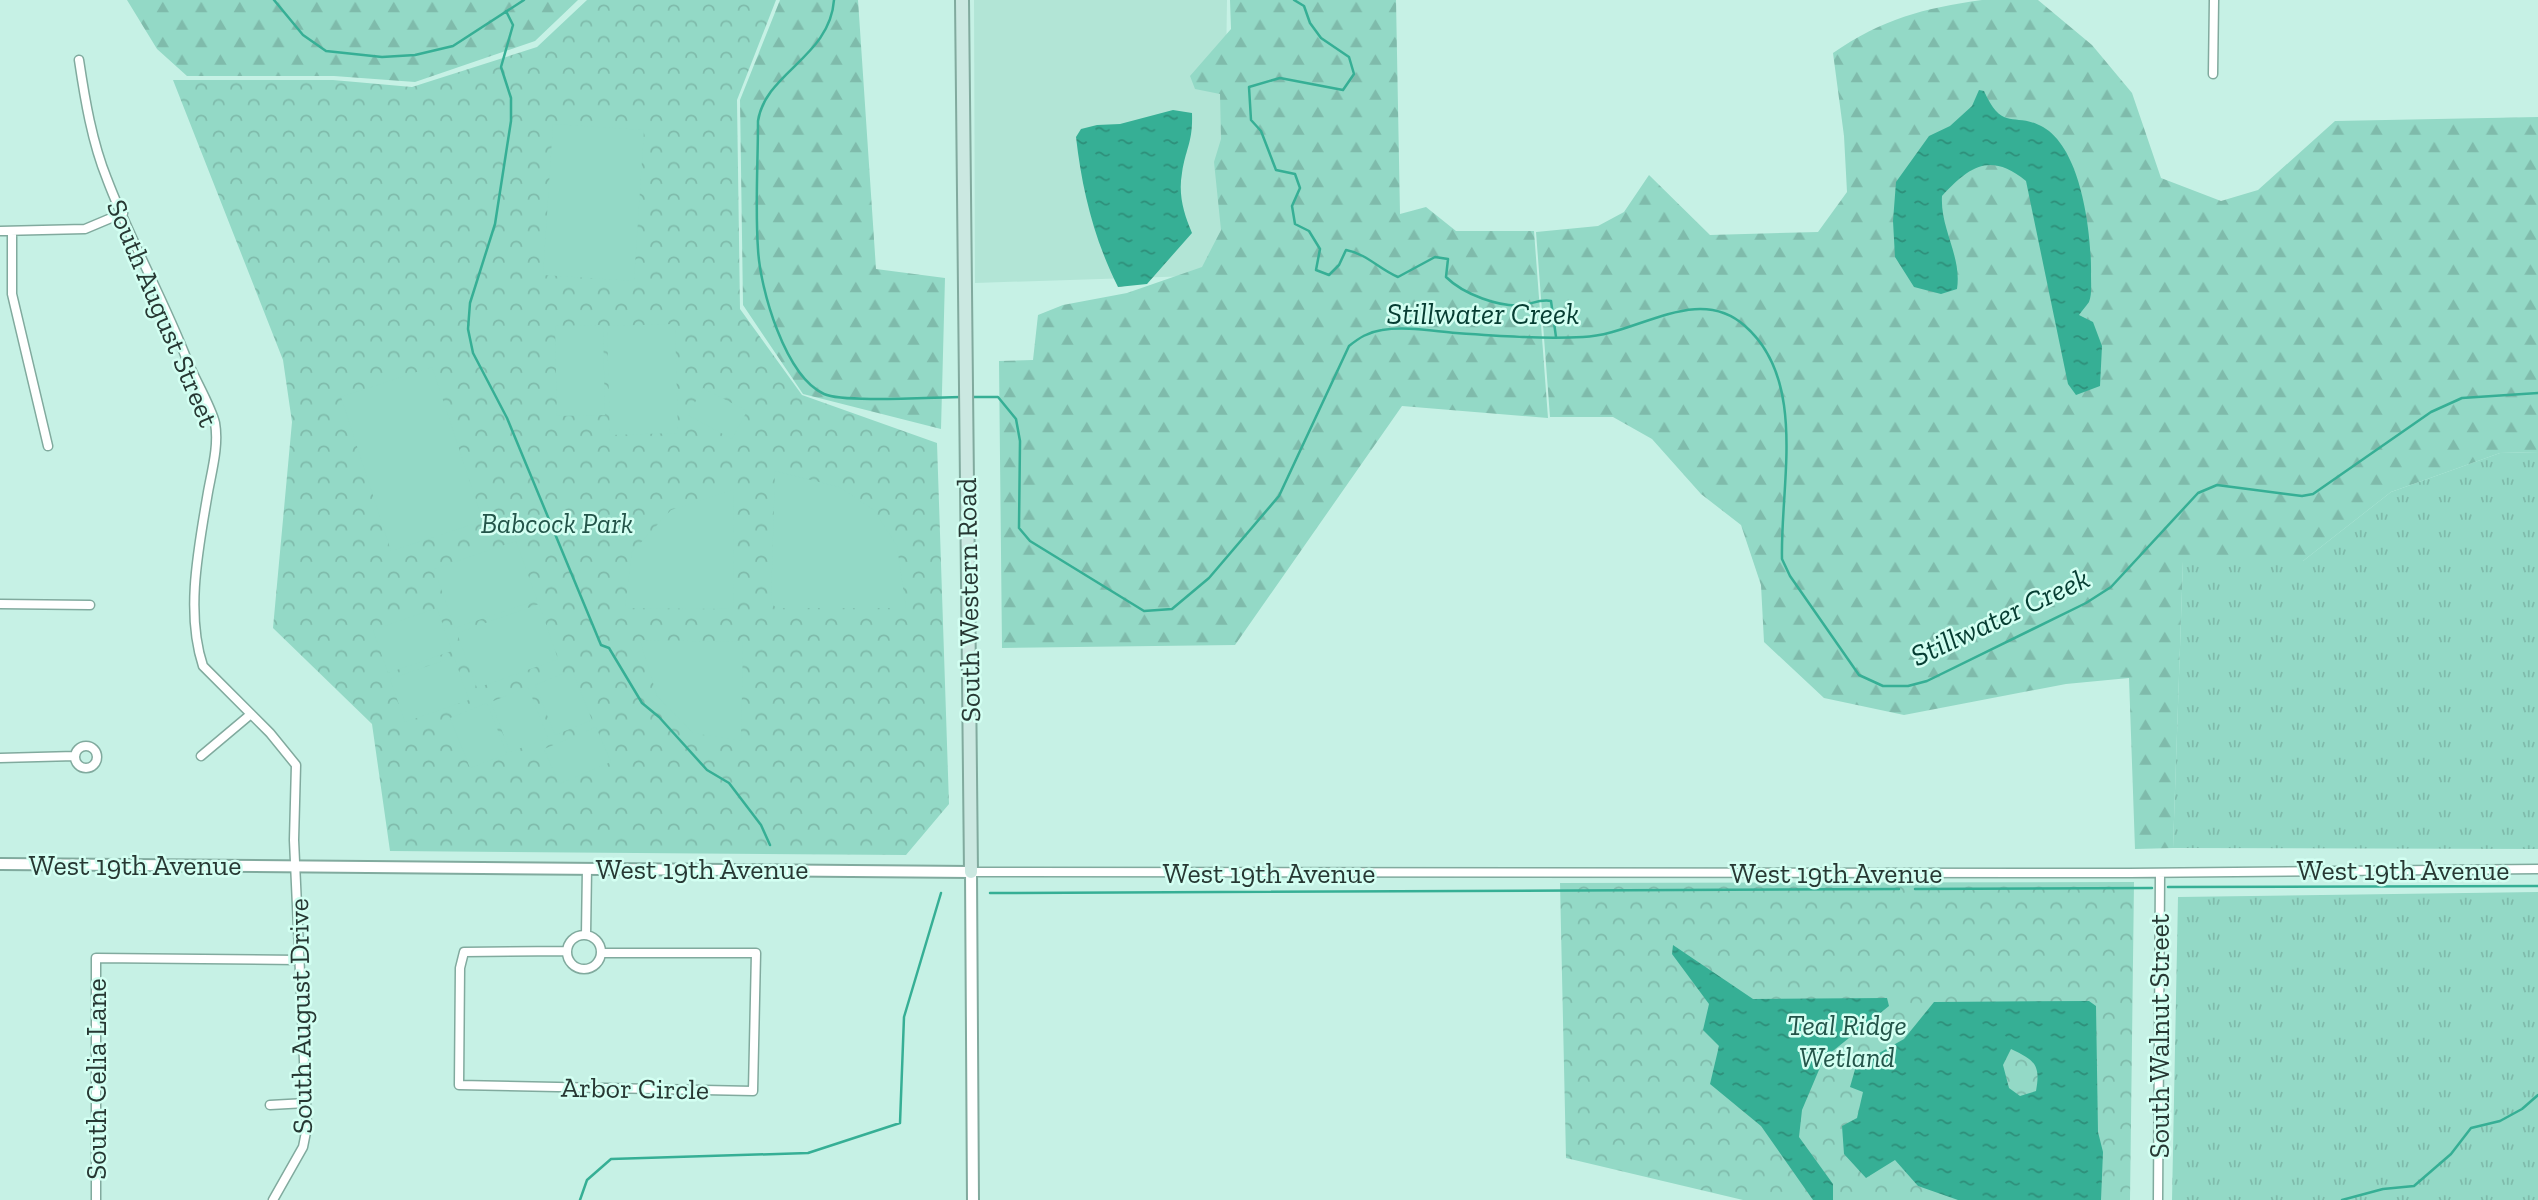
<svg xmlns="http://www.w3.org/2000/svg" width="2538" height="1200" viewBox="0 0 2538 1200" font-family="'Zilla Slab',serif">
	<defs>
		<pattern id="grass-tufts" width="24" height="20" patternUnits="userSpaceOnUse" patternTransform="scale(1.75)"><rect width="24" height="20" fill="#93d9c6"/><path d="M3 7l-1-3M5 7V3M7 7l1-3M15 17l-1-3M17 17v-4M19 17l1-3" fill="none" stroke="#7fbbab"/></pattern>
		<pattern id="forest-firs" width="22" height="20" patternUnits="userSpaceOnUse" patternTransform="scale(1.75)"><rect width="22" height="20" fill="#93d9c6"/><path d="M5 1l3.5 6h-7zM16 11l3.5 6h-7z" fill="#7fbbab"/></pattern>
		<pattern id="park-crowns" width="20" height="18" patternUnits="userSpaceOnUse" patternTransform="scale(1.75)"><rect width="20" height="18" fill="#93d9c6"/><path d="M2 6a3 3 0 1 1 6 0M12 15a3 3 0 1 1 6 0" fill="none" stroke="#7fbbab"/></pattern>
		<pattern id="water-ripples" width="26" height="14" patternUnits="userSpaceOnUse" patternTransform="scale(1.75)"><rect width="26" height="14" fill="#36af95"/><path d="M2 4q2-2 4 0t4 0M15 11q2-2 4 0t4 0" fill="none" stroke="#2e8f7a"/></pattern>
	</defs>
	<rect width="100%" height="100%" fill="#c6f1e5"/>
	<!-- built -->
	<path fill="#b2e5d6" d="M974,0H1227L1223,275L975,283Z"/>
	<!-- grass -->
	<path fill="url(#grass-tufts)" d="M2538,452V849L2173,848L2183,561H2303L2391,492L2500,453Z
		M2538,892V1200H2172L2178,897Z"/>
	<!-- forest -->
	<path fill="url(#forest-firs)" d="M127,0H578L535,41L415,82L334,76H187L157,49Z
		M780,0H858L876,269L945,278L941,429L803,394L743,305L740,100Z
		M1230,0H1396L1400,214L1426,207L1456,231H1534L1548,418L1402,406L1235,645L1002,648L999,361L1033,360L1038,315L1063,305L1127,293L1202,267L1221,230L1214,162L1221,139L1220,94L1195,89L1190,76L1231,29Z
		M1982,0H2038L2092,45L2132,93L2161,178L2221,201L2258,190L2335,121L2538,117V452L2500,453L2391,492L2303,561H2183L2173,848L2135,849L2129,678L2066,684L1904,715L1824,698L1764,642L1761,585L1741,525L1701,494L1652,439L1613,417H1550L1536,232L1598,226L1624,212L1649,175L1710,235L1818,232L1847,192L1844,136L1833,53C1882,19 1924,8 1982,0Z"/>
	<!-- park -->
	<path fill="url(#park-crowns)" d="M587,0H776L737,100L740,309L802,395L937,443L949,804L906,855L390,851L372,724L273,628L292,422L283,360L173,80H333L412,87L537,47Z
		M2134,882L2130,1200H1743L1566,1158L1560,883Z"/>
	<!-- pitch -->
	<path fill="#93d9c6" d="M553,124L644,130L634,281L543,275Z
		M675,324L678,433L610,435L607,326Z
		M603,325L605,415L557,416L555,326Z
		M432,367L483,521L391,551L341,397Z
		M703,388L747,411L732,439L688,415Z
		M775,471L839,487L874,510L897,546L906,608H776L771,602Z
		M734,489L733,609L625,608L632,552L671,510Z
		M516,541L537,600L455,628L434,569Z
		M539,604L558,659L477,688L457,633Z
		M437,608L452,651L388,673L373,630Z
		M640,640L743,642L741,741L693,733L657,696Z
		M454,657L469,700L405,722L390,679Z
		M572,670L592,720L555,735L535,685Z
		M528,687L548,738L510,752L491,702Z
		M487,703L507,754L470,768L450,718Z
		M596,727L611,762L559,784L544,749Z"/>
	<!-- water -->
	<path fill="url(#water-ripples)" fill-rule="evenodd" d="M1979,90L1984,91C2003,133 2014,111 2043,127C2082,149 2092,236 2091,276C2091,284 2092,295 2089,302C2086,306 2082,311 2079,315L2093,322L2102,346L2100,386L2076,395L2068,384L2026,181C1990,152 1970,166 1942,196C1940,229 1962,256 1957,289L1941,294L1914,287L1895,257L1893,221L1896,182L1929,136L1950,126L1972,106Z
		M1173,110L1192,113C1193,143 1186,147 1182,173C1178,195 1184,214 1192,233L1147,284L1118,287C1094,239 1082,190 1076,137L1081,129L1097,125L1120,124Z
		M1673,945L1753,999L1887,998L1889,1006L1824,1058L1802,1110L1799,1137L1833,1184V1200H1813L1761,1126L1710,1084L1719,1046L1703,1030L1709,1004L1672,954Z
		M2089,1001L2096,1006L2098,1132L2103,1152L2101,1200H1958L1918,1186L1895,1160L1866,1178L1844,1154L1842,1126L1857,1118L1863,1092L1850,1087L1856,1066L1904,1039L1934,1002ZM2011,1049C2034,1060 2041,1064 2036,1091L2020,1096L2009,1088L2003,1065Z"/>
	<g fill="none" stroke-linecap="round" stroke-linejoin="round">
		<!-- stream -->
		<path stroke="#36af95" stroke-width="2.5" d="M274,0L303,35L326,51L382,57L415,55L453,46L524,0
			M834,0C830,57 765,73 758,121C758,164 755,207 758,249C760,289 785,376 824,394C844,403 935,397 962,397
			M1294,0L1304,6L1310,23L1321,38L1349,57L1354,74L1343,90L1280,78L1249,87L1251,120L1261,131L1276,170L1295,174L1300,188L1292,206L1295,224L1309,231L1320,249L1316,270L1329,275L1339,265L1346,250C1367,254 1379,269 1398,277L1435,257L1448,259L1446,277C1463,294 1500,308 1524,305C1534,303 1541,299 1551,301L1556,337
			M506,11L513,25L501,67L511,98V121L495,224L470,303L468,329L473,353L507,418L601,645L609,648L642,703L659,717L707,770L729,783L761,825L770,845
			M972,397H998L1016,419L1020,441L1019,528L1030,541L1144,611L1172,609L1209,578L1279,496L1349,346C1359,338 1368,332 1382,330C1405,326 1432,331 1456,333C1498,336 1541,339 1583,337C1637,335 1697,283 1745,326C1808,381 1780,485 1782,559L1790,576L1859,675L1883,686H1908L1927,681L2086,603L2111,587L2198,493L2217,485L2302,496L2313,494L2431,412L2462,398L2538,393
			M2168,887L2538,886
			M1915,889L2152,888
			M990,893L1899,889
			M580,1200L587,1180L611,1159L808,1153L900,1123L904,1017L941,893
			M2342,1200L2383,1189L2414,1186L2451,1154L2471,1128L2500,1121L2522,1109L2538,1095"/>
		<!-- minor casing -->
		<g stroke="#81aa9e" stroke-width="11">
			<path id="minor" d="M79,60C85,100 92,142 107,179C130,240 163,298 187,360C194,378 211,406 215,423C219,445 212,470 208,492C199,546 185,612 203,666L270,733L296,765L294,840L307,1127L303,1147L273,1200
				M2213,74L2214,0
				M0,231L85,229L123,213
				M12,232V294L48,446
				M0,604L90,605
				M75 757a11 11 0 1 1 22 0a11 11 0 1 1-22 0Z
				M201,756L251,714
				M0,758L75,756
				M971,872L2129,873L2538,869
				M586,935L587,868
				M567 952a17 17 0 1 1 34 0a17 17 0 1 1-34 0Z
				M567,951L464,952L460,968L459,1085L753,1091L756,953H601
				M270,1105L306,1103
				M96,1200V958L299,960
				M2158,1200L2160,873"/>
		</g>
		<!-- tertiary casing -->
		<g stroke="#81aa9e" stroke-width="14">
			<path id="tertiary" d="M0,864L971,872L973,1200"/>
		</g>
		<!-- secondary casing -->
		<g stroke="#81aa9e" stroke-width="16">
			<path id="secondary" d="M962,0L971,872"/>
		</g>
		<!-- minor -->
		<use href="#minor" stroke="#fff" stroke-width="8"/>
		<!-- tertiary -->
		<use href="#tertiary" stroke="#fff" stroke-width="10"/>
		<!-- secondary -->
		<use href="#secondary" stroke="#cbe8e1" stroke-width="12"/>
	</g>
	<g text-anchor="middle" stroke-width="5" stroke-linejoin="round" paint-order="stroke">
		<!-- street labels -->
		<g font-size="28" fill="#273833" stroke="#d3fff2">
			<text transform="translate(163 313) rotate(67)" y="10">South August Street</text>
			<text transform="translate(968 600) rotate(-91)" y="10">South Western Road</text>
			<text x="135" y="875">West 19th Avenue</text>
			<text x="702" y="879">West 19th Avenue</text>
			<text x="2403" y="880">West 19th Avenue</text>
			<text x="1269" y="883">West 19th Avenue</text>
			<text x="1836" y="883">West 19th Avenue</text>
			<text transform="translate(300 1016) rotate(-91)" y="10">South August Drive</text>
			<text transform="translate(2159 1036) rotate(-90)" y="10">South Walnut Street</text>
			<text transform="translate(96 1079) rotate(-90)" y="10">South Celia Lane</text>
			<text transform="translate(635 1088) rotate(1)" y="10">Arbor Circle</text>
		</g>
		<!-- park labels -->
		<g font-size="28" font-style="italic" fill="#235449" stroke="#d3fff2">
			<text x="557" y="533">Babcock Park</text>
			<text x="1847" y="1035">Teal Ridge<tspan x="1847" dy="32">Wetland</tspan></text>
		</g>
		<!-- water labels -->
		<g font-size="30" font-style="italic" fill="#063d32" stroke="#d3fff2">
			<text x="1483" y="324">Stillwater Creek</text>
			<text transform="translate(2000 617) rotate(-25)" y="10">Stillwater Creek</text>
		</g>
	</g>
</svg>
